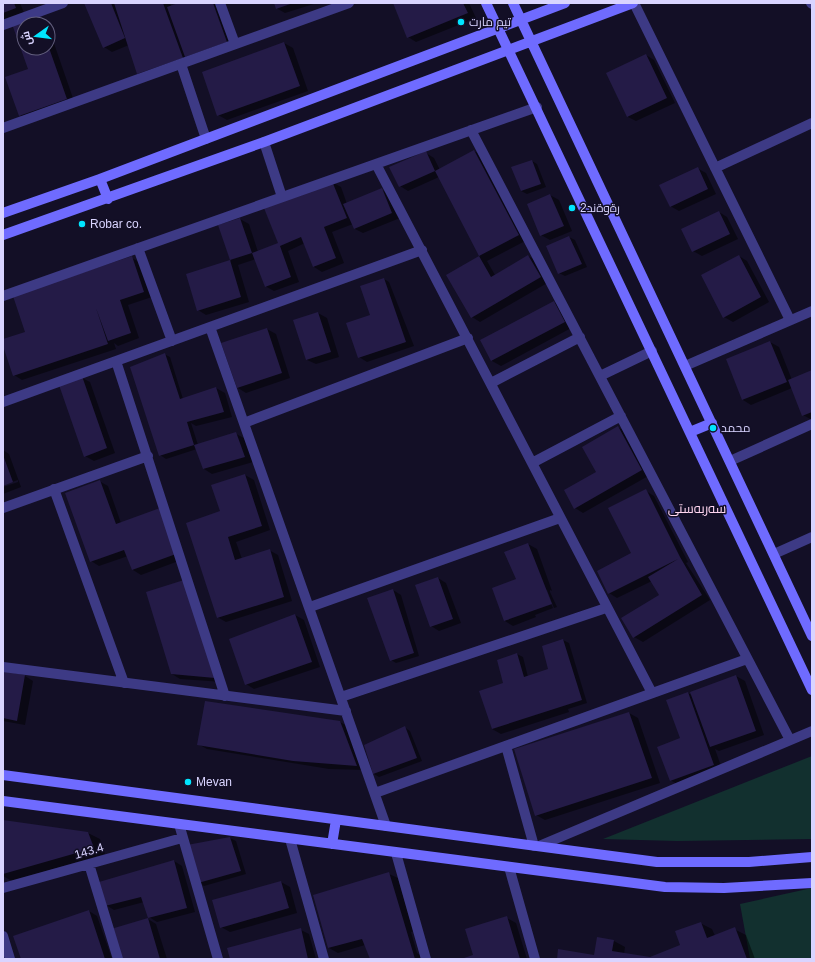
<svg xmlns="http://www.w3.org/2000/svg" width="815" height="962" viewBox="0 0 815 962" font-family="Helvetica,Cairo,sans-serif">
	<rect width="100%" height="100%" fill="#130f26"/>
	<!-- green -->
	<path fill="#12302f" d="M812,756V839L677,841L603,839Z
		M812,888V959H750L740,904Z"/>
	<!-- shadow -->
	<path fill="#0007" d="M3,3H20L24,13L3,21Z
		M88,3H170L171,6L180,3H219L235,47L147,78L138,73L129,45L112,52L104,47Z
		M275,3H317L285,13L276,8Z
		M395,3H469L476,18L416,42L408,37Z
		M38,16L46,21L47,24H24V48H48V26L75,104L28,120L20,115L30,69L14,25Z
		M284,43L293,48L308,91L227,120L218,115Z
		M646,55L654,60L675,103L636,121L628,117Z
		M474,151L483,156L527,240L487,261L495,275L528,256L537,261L549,282L480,322L472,317L448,275L480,256L439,177L408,191L400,186L426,153L434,158L440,170Z
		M532,161L537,164L546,187L527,194L521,191Z
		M697,168L706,173L716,194L679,211L670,206Z
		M332,182L341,187L347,204L382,190L390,195L400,218L363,233L355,229L353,224L332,232L344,263L322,272L314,267L305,243L288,251L299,282L274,291L265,286L256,259L238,265L249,302L206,315L198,310L187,275L231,261L219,226L240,219L249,224L258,252L280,244Z
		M550,195L559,200L572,231L550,240L541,235Z
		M719,212L727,217L738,239L702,256L693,251Z
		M569,237L575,240L587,267L565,276L559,273Z
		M739,256L747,261L769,302L733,322L724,317Z
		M132,258L141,263L152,297L128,305L139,338L118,346L114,343L116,349L22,380L14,375L3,340L26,333Z
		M384,279L389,282L414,346L367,362L359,357Z
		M554,302L563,307L573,327L501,366L492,361L482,340Z
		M318,313L327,318L339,357L316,364L307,360Z
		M267,329L276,334L290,378L246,393L238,388Z
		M770,342L779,347L792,380L812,371V420L803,415L792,388L751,405L743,400L727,360Z
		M164,354L170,357L183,399L216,388L225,393L232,417L196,426L191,423L198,445L236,434L244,438L253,462L212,474L204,469L197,449L166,459L160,455Z
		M82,378L90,382L115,453L94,461L85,456Z
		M618,427L626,432L650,475L583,513L575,508L598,472Z
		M3,450L9,454L21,487L3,494V487L18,482V480L3,485Z
		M245,475L254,480L270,530L236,542L242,559L269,550L278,555L292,601L226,622L217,617L221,512L213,485Z
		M99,481L108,486L121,523L184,559L141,575L133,570L128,556L99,566L91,561Z
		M646,491L654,496L688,562L686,563L710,600L643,642L634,637L660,595L652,581L617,598L609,593L632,554Z
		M528,544L537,549L552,591L550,590V592L557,607L554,608L547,590H545L553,608L535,615L536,617L513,626L505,621L493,589L516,580Z
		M438,578L446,583L461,623L439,631L431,626Z
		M393,590L401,595L419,656L396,663L391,660Z
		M147,592L223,682L180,679L172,674Z
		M295,615L304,620L320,667L254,689L246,684Z
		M563,640L569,643L587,703L568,709L569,712L501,734L492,729L506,684L517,654L523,657L528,677L548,670Z
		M3,672L25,676L33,681L25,725L3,721Z
		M736,676L745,681L764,735L719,751L715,749L722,769L679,785L670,780L681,739L688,693L693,696Z
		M629,713L638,718L660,783L545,820L536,815L515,749Z
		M340,722L349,727L365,770L329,769L207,749L198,744Z
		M404,727L410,731L422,761L379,777L374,774Z
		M3,821L88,833L100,839L105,854L12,881L3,876Z
		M230,838L236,841L246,874L204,886L199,882Z
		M174,861L182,866L195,912L157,922L149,917L144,902L114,910L106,905Z
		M389,874L398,878L413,931L411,932L417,953L420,955L421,959H372L365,945L338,953L329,948L314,895Z
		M281,882L290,887L297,913L230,932L221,927Z
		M89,911L97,916L112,959H22Z
		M507,918L516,923L527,959H464L474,956Z
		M148,919L156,924L167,959H121Z
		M700,923L712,929L715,936L734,929L746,935L755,959H558L595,956L614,941L625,947L624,954L650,958L681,946Z
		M301,930L309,934L316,959H231Z"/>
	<!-- building -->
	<path fill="#241b47" d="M3,3H14L16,8L3,13Z
		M84,3H111L125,38L103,48Z
		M114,3H163L183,58L137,74Z
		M178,3H213L227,42L185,57L167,7Z
		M274,3H293L276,9Z
		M393,3H463L468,13L407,38Z
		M38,15L41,24H24V48H48V45L67,99L19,116L5,77L28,69L12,24Z
		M284,42L300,86L217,116L202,72Z
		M646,54L667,98L627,117L606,73Z
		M474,150L519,235L479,256L435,171Z
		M426,151L435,171L399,187L389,167Z
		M532,160L541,184L521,191L511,167Z
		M698,167L708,189L670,207L659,185Z
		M332,181L347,218L324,227L336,258L313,267L301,237L280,246L291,277L265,287L252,253L278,243L264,208Z
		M382,188L392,213L354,229L343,204Z
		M550,194L564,226L540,236L527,204Z
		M719,211L730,234L692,252L681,229Z
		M240,218L252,253L230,260L218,225Z
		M569,236L582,264L558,274L546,246Z
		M528,255L541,277L471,318L446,275L479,256L491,277Z
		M739,255L761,297L723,318L701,275Z
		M132,256L144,292L120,300L131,333L108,341L96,308L108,344L13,376L3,346V339L25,332L13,296Z
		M230,260L241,297L197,311L186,274Z
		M384,278L406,342L358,358L346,323L370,315L360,286Z
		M554,301L565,322L491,361L480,340Z
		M318,312L331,352L306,360L293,320Z
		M267,328L282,373L237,388L221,343Z
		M770,341L787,382L742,400L726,359Z
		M165,353L180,399L216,387L224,412L187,422L194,445L159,456L130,367Z
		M812,370V412L802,416L788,380Z
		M82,376L107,448L84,457L59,385Z
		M618,426L642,470L574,509L564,490L596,472L582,447Z
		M236,432L245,457L203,469L194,445Z
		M3,455L13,482L3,486Z
		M245,474L262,526L228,537L235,560L270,549L284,597L217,618L186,523L220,511L211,485Z
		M100,480L116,524L160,508L176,554L132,570L124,550L90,562L65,493Z
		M646,489L680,557L702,595L633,638L621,618L659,595L648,577L678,559L608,594L597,571L631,553L608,508Z
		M528,543L552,604L504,621L492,588L516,579L504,552Z
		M438,577L453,619L430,627L415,585Z
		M184,580L215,678L171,674L146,592Z
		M393,589L414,653L390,661L367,598Z
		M295,614L312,662L245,685L229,639Z
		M563,639L582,700L492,729L479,691L503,683L497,660L517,653L524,677L548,669L542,646Z
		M3,671L25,675L17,721L3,718Z
		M736,675L756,731L710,747L690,692Z
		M688,692L714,765L670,781L657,747L680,738L666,700Z
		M205,701L340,721L357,766L293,761L197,745Z
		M629,712L652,778L535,816L514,749Z
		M405,726L417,758L373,774L364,745Z
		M3,820L88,832L94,848L3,874Z
		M230,837L241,871L198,883L187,845Z
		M174,860L187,908L148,918L141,897L105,906L99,882Z
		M389,872L415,959H370L362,939L328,948L313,895Z
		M281,881L289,908L220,928L212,900Z
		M89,910L105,959H21L13,936Z
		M507,916L520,959H461L473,955L465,929Z
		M148,918L160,959H120L111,929Z
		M701,922L707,938L735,927L747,959H557L558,949L594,955L597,937L614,940L612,951L650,957L680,945L675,931Z
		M301,928L308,959H230L227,948Z"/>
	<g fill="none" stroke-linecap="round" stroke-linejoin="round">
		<!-- street -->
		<path stroke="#3d3a85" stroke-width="10" d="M220,3L235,44
			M634,3L790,320
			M811,3L812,4
			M3,25L63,3
			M181,64L206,139
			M3,128L349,3
			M471,130L790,740
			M264,142L282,197
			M376,164L652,693
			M715,168L812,123
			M138,248L172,341
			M3,296L537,107
			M210,327L386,826
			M116,361L225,696
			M685,366L812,311
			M600,376L652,351
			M491,383L580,337
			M3,402L422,250
			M244,423L468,338
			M730,461L812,424
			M532,463L621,416
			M54,489L124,683
			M3,508L148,456
			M774,554L812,537
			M310,607L560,518
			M3,667L346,711
			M341,697L606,608
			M506,746L534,846
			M375,793L747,659
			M179,824L218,959
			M290,839L324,959
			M539,846L812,731
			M396,853L426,959
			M89,864L118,959
			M509,867L535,959
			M3,888L182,838
			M3,936L10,959"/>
		<!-- secondary -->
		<path stroke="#6f6bff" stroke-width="10" d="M486,3L812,690
			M513,3L812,636
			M100,179L108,199
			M3,213L100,179L565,3
			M3,235L264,142L633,3
			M690,432L712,423
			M3,775L657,862H749L812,857
			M3,801L665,887L724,888L812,883
			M332,844L336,820"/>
	</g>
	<!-- markers -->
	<g fill="#00e5ff" stroke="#130f26" stroke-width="1.5">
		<circle cx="461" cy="22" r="4"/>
		<circle cx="572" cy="208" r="4"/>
		<circle cx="82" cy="224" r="4"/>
		<circle cx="713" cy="428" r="4"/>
		<circle cx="188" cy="782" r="4"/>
	</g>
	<g text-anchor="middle" stroke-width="3" stroke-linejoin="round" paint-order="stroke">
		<!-- poi labels -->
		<g font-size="12" fill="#d9d4ff" stroke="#130f26" text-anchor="start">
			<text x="469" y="26">تیم مارت</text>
			<text x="580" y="212">رةوةند2</text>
			<text x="90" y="228">Robar co.</text>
			<text x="721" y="432">محمد</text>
			<text x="196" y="786">Mevan</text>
		</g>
		<!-- street labels -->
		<g font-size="12" fill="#d9d4ff" stroke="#130f26">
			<text transform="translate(89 851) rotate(-16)" y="4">143.4</text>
		</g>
		<!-- neighbourhood labels -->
		<g font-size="13" fill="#ffd6f0" stroke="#130f26">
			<text x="697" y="513">سه‌ربه‌ستی</text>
		</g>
	</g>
	<!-- border -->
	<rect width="815" height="962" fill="none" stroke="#d9d4ff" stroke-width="8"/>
	<!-- north arrow -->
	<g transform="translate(36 36) rotate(256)"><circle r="19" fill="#130f26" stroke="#625e7d"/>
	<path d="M0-3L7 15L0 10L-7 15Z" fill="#00e5ff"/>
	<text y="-6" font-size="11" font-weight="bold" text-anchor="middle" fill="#d9d4ff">ش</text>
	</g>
</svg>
